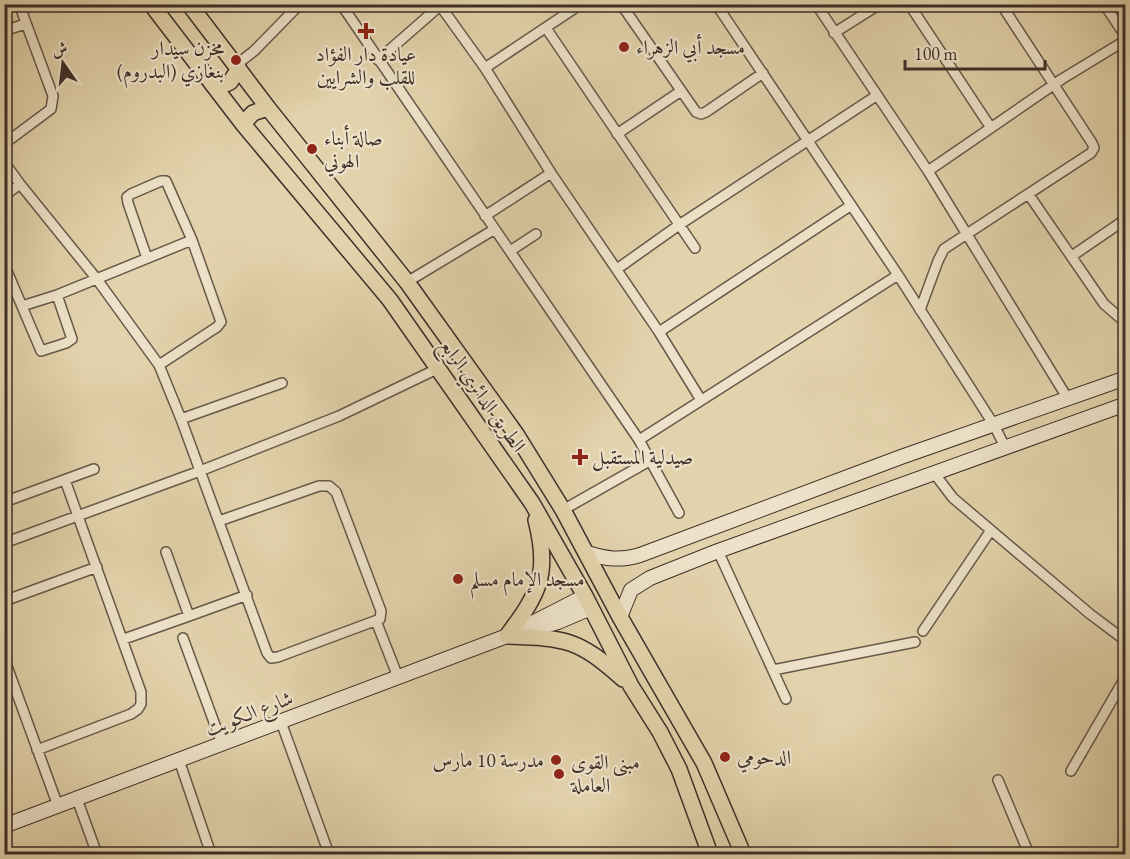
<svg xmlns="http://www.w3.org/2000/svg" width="1130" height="859" viewBox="0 0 1130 859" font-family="'EB Garamond',Amiri,serif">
	<rect width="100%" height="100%" fill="#e3d3ac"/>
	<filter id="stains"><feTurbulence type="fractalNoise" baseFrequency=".00333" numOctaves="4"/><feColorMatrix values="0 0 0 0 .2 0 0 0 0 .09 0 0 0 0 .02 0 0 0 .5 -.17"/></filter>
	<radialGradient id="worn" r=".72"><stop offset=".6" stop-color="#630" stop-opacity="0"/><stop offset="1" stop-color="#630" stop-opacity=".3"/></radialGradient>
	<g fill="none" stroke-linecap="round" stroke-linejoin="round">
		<!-- street casing -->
		<g stroke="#66584a" stroke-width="12">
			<path id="street" d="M341,4L639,440L679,513
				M439,4L485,68L551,173L659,332L701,400
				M621,4L696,112L701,114L706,112L763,73
				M716,4L898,275L994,425L1005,447
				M816,4L928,171L1068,399
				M909,4L991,128
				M1104,4L1126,37
				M546,28L695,248
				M4,31L25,24
				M834,33L880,4
				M378,60L442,4
				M236,65L254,51L300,4
				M485,68L581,4
				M617,134L681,91
				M4,144L51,109L53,96L19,4
				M4,162L20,184L96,278L159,365L181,419L267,653L271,658L278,657L380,619L381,611L336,492L329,486H319L219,521
				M928,171L1062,79L1126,40
				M1029,195L1104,304L1126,323
				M4,196L20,184
				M485,216L551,173
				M510,251L536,234
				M1072,256L1126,219
				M147,258L128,203L127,197L131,194L161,181H166L192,240L221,322L217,327L159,365
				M4,264L41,351L66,343L72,339L57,295
				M617,269L679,225L876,96
				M407,282L495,229
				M22,306L57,295L192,240
				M920,310L938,261L944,249L1091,153L1094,148L1092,143L1001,4
				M659,332L850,206
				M181,419L282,383
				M639,440L898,275
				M934,473L953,498L1090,614L1126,641
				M4,502L94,469
				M563,510L651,460
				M4,543L200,471L339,416L439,368
				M718,551L786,699
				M4,601L97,567
				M189,616L247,595
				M376,621L398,677
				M923,631L991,530
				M183,638L222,744
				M124,639L189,616L166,552
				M4,658L58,806
				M773,670L915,642
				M281,722L329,854
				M37,750L131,714L138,709L141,704V692L65,480
				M179,760L211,854
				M1071,771L1126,676
				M998,780L1029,854
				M77,799L97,854"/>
		</g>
		<!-- secondary casing -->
		<g stroke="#3d2f29" stroke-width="16">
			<path id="secondary" d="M587,553C606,559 620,561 640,555L901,457L1126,378
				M620,617L631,590L650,578L718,551L1126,404
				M524,632L558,622L591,608
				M4,826L507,636L585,596"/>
		</g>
		<!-- primary casing -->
		<g stroke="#3d2f29" stroke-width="18">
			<path id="primary" d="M151,4L243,124L390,300L532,503L585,596L631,686L660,732L679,769L710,854
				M189,4L268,108L407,282L516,434L563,510L620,617L704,763L743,854
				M216,88L230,82L239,69
				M243,124L253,113L268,108
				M507,636C539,593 550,574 536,520
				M507,636C567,638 578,639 623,679"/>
		</g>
		<!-- street -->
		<use href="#street" stroke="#ede2c9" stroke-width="9"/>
		<!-- secondary -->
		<use href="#secondary" stroke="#ede2c9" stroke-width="14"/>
		<!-- primary -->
		<use href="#primary" stroke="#e3d3ac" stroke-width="15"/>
	</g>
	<!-- markers -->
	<g fill="#8f2418" stroke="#ede2c9" stroke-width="2">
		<path d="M363 22h6v6h6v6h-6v6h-6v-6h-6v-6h6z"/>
		<circle cx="624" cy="47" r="6"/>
		<circle cx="236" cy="60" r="6"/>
		<circle cx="312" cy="149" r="6"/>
		<path d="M577 448h6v6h6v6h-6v6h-6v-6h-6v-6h6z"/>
		<circle cx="458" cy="579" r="6"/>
		<circle cx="725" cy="757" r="6"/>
		<circle cx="556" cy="760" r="6"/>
		<circle cx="559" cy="774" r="6"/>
	</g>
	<g text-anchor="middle" stroke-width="4.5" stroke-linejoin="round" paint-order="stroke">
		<!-- poi labels -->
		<g font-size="20" fill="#3d2f29" stroke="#ede2c9" text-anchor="start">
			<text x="636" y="54">مسجد أبي الزهراء</text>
			<text x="224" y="55" text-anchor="end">مخزن سيدار<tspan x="224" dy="23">بنغازي (البدروم)</tspan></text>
			<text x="366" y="61" text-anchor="middle">عيادة دار الفؤاد<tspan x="366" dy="23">للقلب والشرايين</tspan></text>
			<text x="324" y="145">صالة أبناء<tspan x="324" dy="23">الهوني</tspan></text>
			<text x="592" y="464">صيدلية المستقبل</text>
			<text x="470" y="586">مسجد الإمام مسلم</text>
			<text x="737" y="764">الدحومي</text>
			<text x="544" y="767" text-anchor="end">مدرسة 10 مارس</text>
			<text x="571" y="769">مبنى القوى<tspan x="571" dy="23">العاملة</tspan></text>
		</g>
		<!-- street labels -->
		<g font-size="20" fill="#3d2f29" stroke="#ede2c9">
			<text transform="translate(483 395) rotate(55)" y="7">الطريق الدائري الرابع</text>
			<text transform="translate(249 713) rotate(-21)" y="7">شارع الكويت</text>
		</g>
	</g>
	<!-- margin -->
	<rect width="1130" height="859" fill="none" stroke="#e3d3ac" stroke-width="24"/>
	<rect x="6" y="6" width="1118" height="847" fill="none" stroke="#3d2f29" stroke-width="3"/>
	<rect x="12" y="12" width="1106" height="835" fill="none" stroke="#3d2f29" stroke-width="1.5"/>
	<!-- north arrow -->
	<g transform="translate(63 63) rotate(346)" stroke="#ede2c9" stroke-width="4.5" paint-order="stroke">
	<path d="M0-4.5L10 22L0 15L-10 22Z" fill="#3d2f29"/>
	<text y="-9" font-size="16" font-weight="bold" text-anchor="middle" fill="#3d2f29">ش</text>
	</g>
	<!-- scale -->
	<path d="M905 60v9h140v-9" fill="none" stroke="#3d2f29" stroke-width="3"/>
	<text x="914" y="60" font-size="18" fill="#3d2f29" stroke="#ede2c9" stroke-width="4.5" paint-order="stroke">100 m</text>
	<rect width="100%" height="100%" filter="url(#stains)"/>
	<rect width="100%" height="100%" fill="url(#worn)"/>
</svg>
